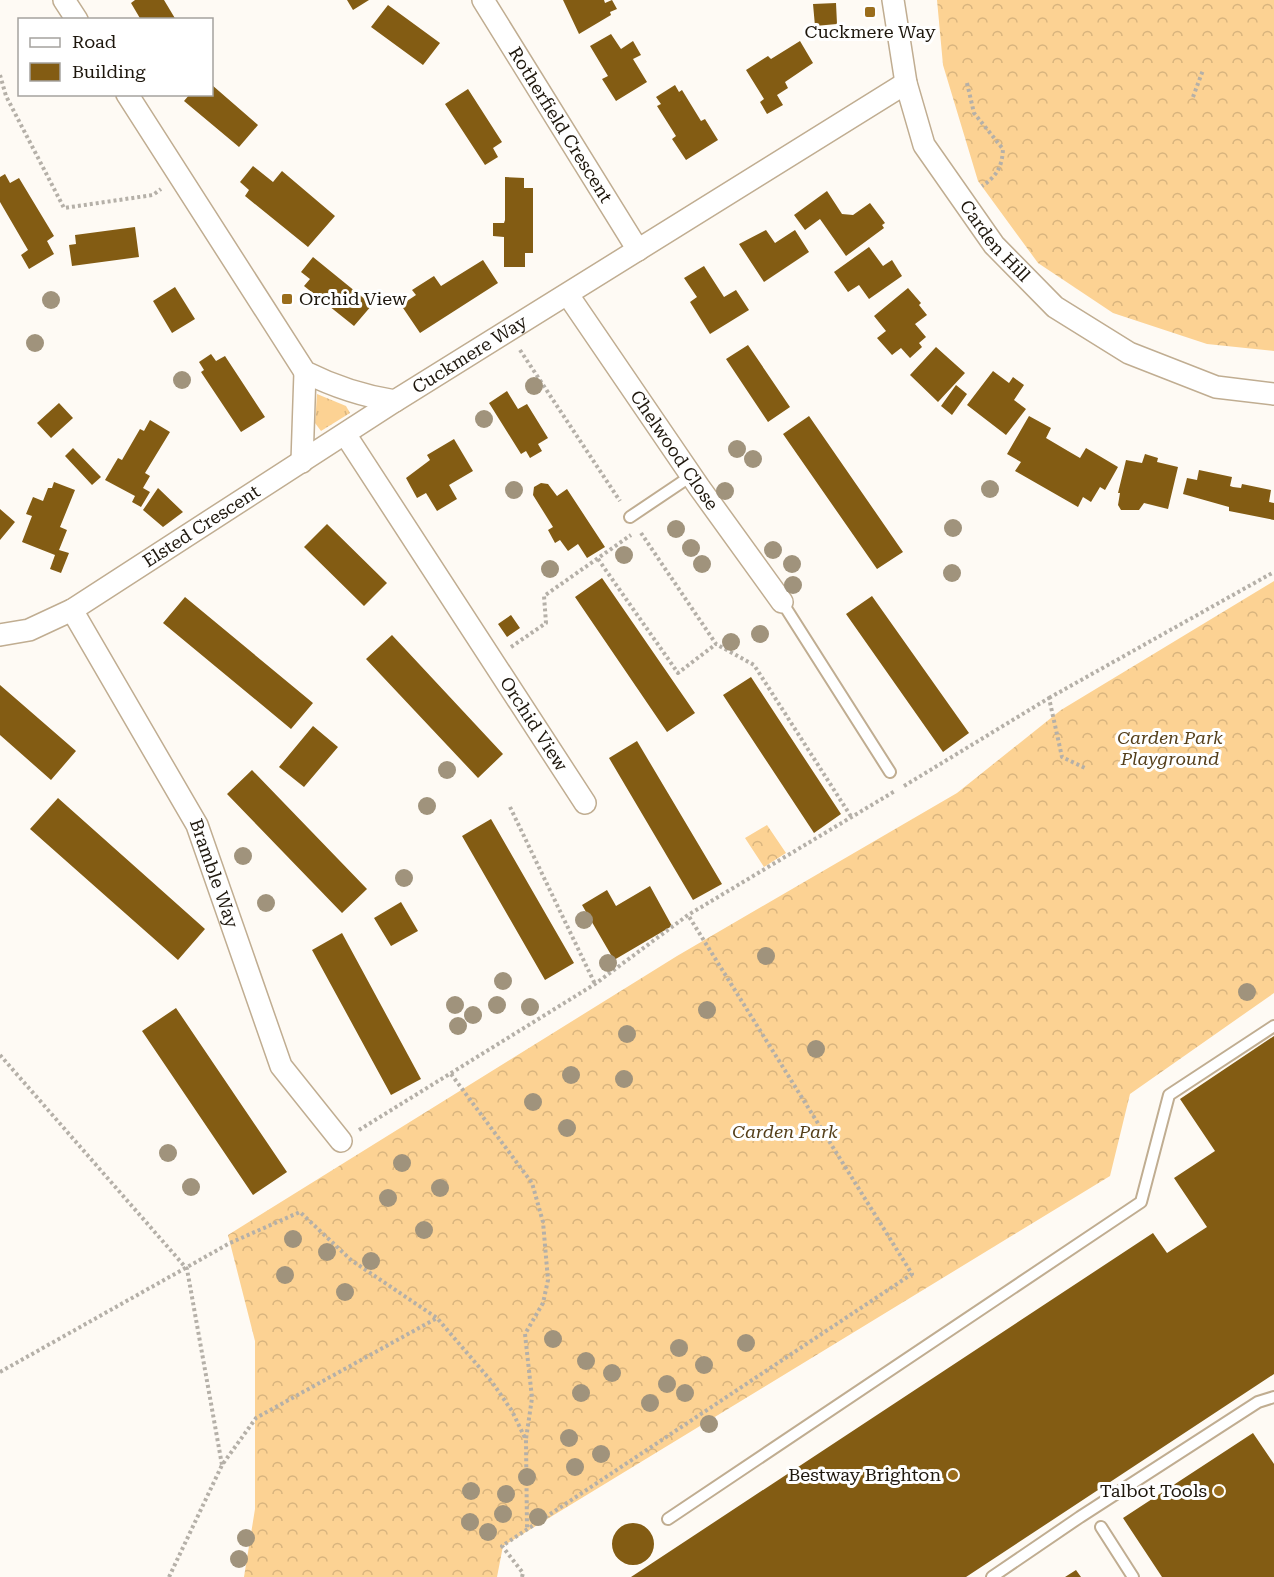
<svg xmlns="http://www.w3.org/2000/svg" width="1274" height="1577" viewBox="0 0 1274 1577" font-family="'Roboto Serif',serif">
	<defs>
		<pattern id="grass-tufts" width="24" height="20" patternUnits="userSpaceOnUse" patternTransform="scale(1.5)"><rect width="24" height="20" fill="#fcd293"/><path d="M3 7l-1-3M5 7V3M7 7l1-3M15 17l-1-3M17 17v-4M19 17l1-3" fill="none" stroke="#d8b47e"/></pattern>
		<pattern id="forest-crowns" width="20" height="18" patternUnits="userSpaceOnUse" patternTransform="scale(1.5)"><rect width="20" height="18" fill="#fcd293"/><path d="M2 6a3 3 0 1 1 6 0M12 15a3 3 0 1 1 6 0" fill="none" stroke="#d8b47e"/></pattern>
	</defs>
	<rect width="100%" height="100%" fill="#fefaf4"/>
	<!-- grass -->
	<path fill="url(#grass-tufts)" d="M317,394L346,406L350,413L321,431L315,423Z"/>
	<!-- forest -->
	<path fill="url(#forest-crowns)" d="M937,0H1274V351L1207,344L1113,313L1038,263L978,181L943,65Z
		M1274,581V993L1130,1094L1110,1176L503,1546L497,1577H244L255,1509V1341L228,1235L677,956L957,793L1061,710Z
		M767,825L786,853L764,867L745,838Z"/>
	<!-- building -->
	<path fill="#835c13" d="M135,0H164L176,20H141L131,3Z
		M347,0H369L353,10Z
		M563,0H604L605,3L612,0L617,9L610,12L611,15L579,34Z
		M836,3L837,24L815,26L813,4Z
		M388,5L440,43L423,65L371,27Z
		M611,34L621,49L633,41L641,55L633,59L647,82L616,101L602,79L608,76L590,46Z
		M800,41L813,63L785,82L788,88L777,95L783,105L767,114L760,102L764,99L746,70L768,56L771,59Z
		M212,85L258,125L239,147L184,101L190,94H212Z
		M675,85L679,92L682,90L701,121L705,119L718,140L686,160L672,139L676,136L657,106L661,104L656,97Z
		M468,89L502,142L493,148L498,157L485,165L445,104Z
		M253,166L273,182L282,171L335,216L308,247L245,196L249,190L240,182Z
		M5,174L10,183L19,178L54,236L47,241L54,254L29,269L21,255L28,250L0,202V177Z
		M505,177L524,178V188H533V253H525V267H504V237L493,236V223H504L505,220Z
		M827,191L842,214L853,215L870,203L885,223L882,225L884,228L846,256L820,219L805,230L794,215Z
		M135,227L139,257L72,266L69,245L76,244L75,235Z
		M766,230L775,243L795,230L809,252L764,282L739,244Z
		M869,247L883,266L892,260L902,276L869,299L859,285L848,292L834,272Z
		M313,257L372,305L354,326L304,286L310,279L301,272Z
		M483,260L498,283L420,333L401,305L416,295L412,290L434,276L441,286Z
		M704,266L724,297L736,290L749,310L710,334L690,302L697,297L684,278Z
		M175,287L195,319L172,333L153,301Z
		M908,288L921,303L919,305L927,315L915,324L926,337L919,343L922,347L910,358L901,348L892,355L877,338L886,331L874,316Z
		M748,345L790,407L768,422L726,359Z
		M936,347L965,373L938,402L910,375Z
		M211,354L216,361L225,356L265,417L241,432L201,372L204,370L199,362Z
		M993,371L1009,383L1013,377L1024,385L1014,400L1026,409L1006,435L967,405Z
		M956,385L967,394L952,415L941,406Z
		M507,391L518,409L527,404L548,438L538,444L542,451L530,458L526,451L521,454L489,403Z
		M59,403L73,418L51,438L37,423Z
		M809,416L903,552L877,569L783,434Z
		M1029,416L1051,428L1046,438L1068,451L1080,458L1086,448L1118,467L1105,490L1100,487L1091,502L1083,497L1078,507L1015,471L1021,462L1007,454Z
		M150,420L170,432L145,473L150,476L143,488L150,492L141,507L132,502L135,496L105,480L118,458L122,460L140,429L144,431Z
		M454,439L473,471L449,485L457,499L437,511L426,493L417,498L406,478L430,460L427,455Z
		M73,448L101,477L92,485L65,456Z
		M1145,454L1158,458L1157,462L1178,467L1168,509L1144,503L1139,510H1121L1118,505L1120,493H1118L1126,460L1142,463Z
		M1199,470L1232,477L1230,486L1233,487L1241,488L1242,484L1271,490L1269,502L1274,503V520L1229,511V507L1183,494L1187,478L1197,480Z
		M54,482L75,490L60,527L67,530L59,550L69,553L61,573L50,569L55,555L22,542L32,516L26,514L33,497L43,501L48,488H52Z
		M541,483L548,484L557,496L567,489L605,547L587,558L578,544L568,551L560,540L555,543L548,530L553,527L533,495L534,487Z
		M158,488L183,512L163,527L143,510Z
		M0,509L15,522L0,540Z
		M327,524L387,583L364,606L304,547Z
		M602,578L695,713L667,732L575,597Z
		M872,596L969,733L943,752L846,614Z
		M185,597L313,703L291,729L163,623Z
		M511,615L520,628L507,637L498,624Z
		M392,635L503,754L478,778L366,659Z
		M751,677L841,814L814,833L723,695Z
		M0,685L76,751L51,780L0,735Z
		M313,726L338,747L304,787L279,767Z
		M637,741L722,884L693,900L609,758Z
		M252,770L367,889L342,913L227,794Z
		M58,798L205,929L178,960L30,829Z
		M491,819L574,963L545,980L462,836Z
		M650,886L672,926L614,960L582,905L607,890L616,906Z
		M401,902L418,931L391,946L374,918Z
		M342,933L421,1079L391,1095L312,950Z
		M176,1008L287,1172L253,1195L142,1031Z
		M1274,1036V1374L966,1577H631L1153,1233L1167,1253L1207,1227L1174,1178L1215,1151L1180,1099Z
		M1253,1433L1274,1464V1577H1162L1123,1518Z
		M612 1544a21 21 0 1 1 42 0a21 21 0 1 1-42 0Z
		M1076,1570L1081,1577H1065Z"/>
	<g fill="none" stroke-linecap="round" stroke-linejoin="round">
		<!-- service casing -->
		<g stroke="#c0ad91" stroke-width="14">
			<path id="service" d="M630,517L691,476
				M782,602L890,772
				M668,1519L1141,1202L1169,1095L1274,1026
				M1101,1527L1133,1577
				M992,1577L1080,1517L1258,1402L1274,1397"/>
		</g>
		<!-- minor casing -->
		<g stroke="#c0ad91" stroke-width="24">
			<g id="minor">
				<path d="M64,0L77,20"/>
				<path id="s1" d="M483,0L638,250"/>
				<path id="s2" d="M893,0L906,83L924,145L994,245L1055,307L1129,353L1216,387L1274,394"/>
				<path id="s3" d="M127,94L305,372C335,387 362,396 395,401L906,83"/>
				<path id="s4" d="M568,295L699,487L782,602"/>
				<path id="s5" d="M345,434L585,803"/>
				<path d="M302,462L305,372"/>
				<path id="s6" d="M72,610L197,825L281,1066L341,1141"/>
				<path id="s7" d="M0,635L29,630L72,610L395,401"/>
			</g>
		</g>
		<!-- path -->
		<path stroke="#b5b0a8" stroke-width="4" stroke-dasharray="3 3" stroke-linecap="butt" d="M0,75L6,96L64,208L153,195L161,189
			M967,83L974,113L1003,149C1002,167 997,176 982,186
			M1193,97L1203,70
			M520,350L620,501
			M641,533L716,644L754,665L852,818
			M598,559L678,673L716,644
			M511,647L546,623L544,596L631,535
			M1049,698L1274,572
			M904,786L1049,698L1062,757L1087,769
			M510,807L595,984
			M0,1055L187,1269L222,1465
			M451,1074L532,1183L543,1222L548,1280L543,1303L525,1334L532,1398L526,1439
			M359,1130L595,984L688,915L895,791
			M0,1372L230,1243L300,1212L351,1260L437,1318L492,1382L512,1411L526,1440L527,1528
			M169,1577L222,1465L256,1418L437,1318
			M522,1577L523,1573L502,1546L912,1274L688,915"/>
		<!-- service -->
		<use href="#service" stroke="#fff" stroke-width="10"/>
		<!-- minor -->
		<use href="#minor" stroke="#fff" stroke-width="21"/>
	</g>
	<!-- trees -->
	<g fill="#a0937c">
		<circle cx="51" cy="300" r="9"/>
		<circle cx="35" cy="343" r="9"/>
		<circle cx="182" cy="380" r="9"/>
		<circle cx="534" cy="386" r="9"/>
		<circle cx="484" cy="419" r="9"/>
		<circle cx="737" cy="449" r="9"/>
		<circle cx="753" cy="459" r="9"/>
		<circle cx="990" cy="489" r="9"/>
		<circle cx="514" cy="490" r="9"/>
		<circle cx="725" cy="491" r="9"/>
		<circle cx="953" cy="528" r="9"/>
		<circle cx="676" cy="529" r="9"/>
		<circle cx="691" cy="548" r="9"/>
		<circle cx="773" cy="550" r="9"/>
		<circle cx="624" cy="555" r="9"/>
		<circle cx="702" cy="564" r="9"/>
		<circle cx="792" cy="564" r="9"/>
		<circle cx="550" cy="569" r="9"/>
		<circle cx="952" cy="573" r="9"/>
		<circle cx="793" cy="585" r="9"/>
		<circle cx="760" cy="634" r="9"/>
		<circle cx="731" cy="642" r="9"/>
		<circle cx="447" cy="770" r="9"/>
		<circle cx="427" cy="806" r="9"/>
		<circle cx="243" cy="856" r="9"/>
		<circle cx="404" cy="878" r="9"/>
		<circle cx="266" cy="903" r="9"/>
		<circle cx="584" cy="920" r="9"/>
		<circle cx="766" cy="956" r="9"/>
		<circle cx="608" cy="963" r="9"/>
		<circle cx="503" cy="981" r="9"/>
		<circle cx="1247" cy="992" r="9"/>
		<circle cx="455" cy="1005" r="9"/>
		<circle cx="497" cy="1005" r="9"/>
		<circle cx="530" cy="1007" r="9"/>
		<circle cx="707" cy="1010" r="9"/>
		<circle cx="473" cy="1015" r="9"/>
		<circle cx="458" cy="1026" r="9"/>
		<circle cx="627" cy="1034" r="9"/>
		<circle cx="816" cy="1049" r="9"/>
		<circle cx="571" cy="1075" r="9"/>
		<circle cx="624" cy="1079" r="9"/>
		<circle cx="533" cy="1102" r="9"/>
		<circle cx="567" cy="1128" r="9"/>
		<circle cx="168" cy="1153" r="9"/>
		<circle cx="402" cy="1163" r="9"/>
		<circle cx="191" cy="1187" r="9"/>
		<circle cx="440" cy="1188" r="9"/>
		<circle cx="388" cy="1198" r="9"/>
		<circle cx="424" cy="1230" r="9"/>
		<circle cx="293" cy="1239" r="9"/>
		<circle cx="327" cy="1252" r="9"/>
		<circle cx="371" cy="1261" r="9"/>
		<circle cx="285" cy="1275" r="9"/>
		<circle cx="345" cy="1292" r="9"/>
		<circle cx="553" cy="1339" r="9"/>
		<circle cx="746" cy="1343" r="9"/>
		<circle cx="679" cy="1348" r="9"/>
		<circle cx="586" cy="1361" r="9"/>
		<circle cx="704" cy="1365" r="9"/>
		<circle cx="612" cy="1373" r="9"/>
		<circle cx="667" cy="1384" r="9"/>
		<circle cx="581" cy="1393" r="9"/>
		<circle cx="685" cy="1393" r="9"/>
		<circle cx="650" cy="1403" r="9"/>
		<circle cx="709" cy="1424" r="9"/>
		<circle cx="569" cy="1438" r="9"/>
		<circle cx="601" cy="1454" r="9"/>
		<circle cx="575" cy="1467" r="9"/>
		<circle cx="527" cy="1477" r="9"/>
		<circle cx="471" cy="1491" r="9"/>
		<circle cx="506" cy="1494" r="9"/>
		<circle cx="503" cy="1514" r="9"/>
		<circle cx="538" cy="1517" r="9"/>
		<circle cx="470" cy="1522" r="9"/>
		<circle cx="488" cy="1532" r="9"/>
		<circle cx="246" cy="1538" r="9"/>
		<circle cx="239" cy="1559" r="9"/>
	</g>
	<!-- markers -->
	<g fill="#9a6d1c" stroke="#fff" stroke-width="2">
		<rect x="864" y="6" width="12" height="12" rx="3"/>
		<rect x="281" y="293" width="12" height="12" rx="3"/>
		<circle cx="953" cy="1475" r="6"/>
		<circle cx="1219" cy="1491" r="6"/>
	</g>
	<g text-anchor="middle" stroke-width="6" stroke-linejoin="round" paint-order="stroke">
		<!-- poi labels -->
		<g font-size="18" fill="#1e170d" stroke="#fff" text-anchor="end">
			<text x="870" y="38" text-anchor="middle">Cuckmere Way</text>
			<text x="299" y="305" text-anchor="start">Orchid View</text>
			<text x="941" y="1481">Bestway Brighton</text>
			<text x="1207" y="1497">Talbot Tools</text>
		</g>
		<!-- street labels -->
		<g font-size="18" fill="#1e170d" stroke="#fff">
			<text dy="6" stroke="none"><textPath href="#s1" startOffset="147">Rotherfield Crescent</textPath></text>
			<text dy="6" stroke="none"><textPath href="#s2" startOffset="268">Carden Hill</textPath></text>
			<text dy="6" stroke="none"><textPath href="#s3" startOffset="513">Cuckmere Way</textPath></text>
			<text dy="6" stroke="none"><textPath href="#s4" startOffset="188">Chelwood Close</textPath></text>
			<text dy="6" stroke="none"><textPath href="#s7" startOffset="231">Elsted Crescent</textPath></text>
			<text dy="6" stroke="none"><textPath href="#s5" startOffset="346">Orchid View</textPath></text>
			<text dy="6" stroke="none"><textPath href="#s6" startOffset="300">Bramble Way</textPath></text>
		</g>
		<!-- park labels -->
		<g font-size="18" font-style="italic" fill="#543e19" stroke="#fff">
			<text x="1170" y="744">Carden Park<tspan x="1170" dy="21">Playground</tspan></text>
			<text x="785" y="1138">Carden Park</text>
		</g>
	</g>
	<!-- legend -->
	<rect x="18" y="18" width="195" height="78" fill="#ffffff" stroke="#a5a29e" stroke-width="1.5"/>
	<rect x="30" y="38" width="30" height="9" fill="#ffffff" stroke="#a5a29e" stroke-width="1.5"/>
	<text x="72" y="48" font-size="18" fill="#1e170d">Road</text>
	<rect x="30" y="63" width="30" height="18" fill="#835c13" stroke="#a5a29e" stroke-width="1.5"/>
	<text x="72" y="78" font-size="18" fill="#1e170d">Building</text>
</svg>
